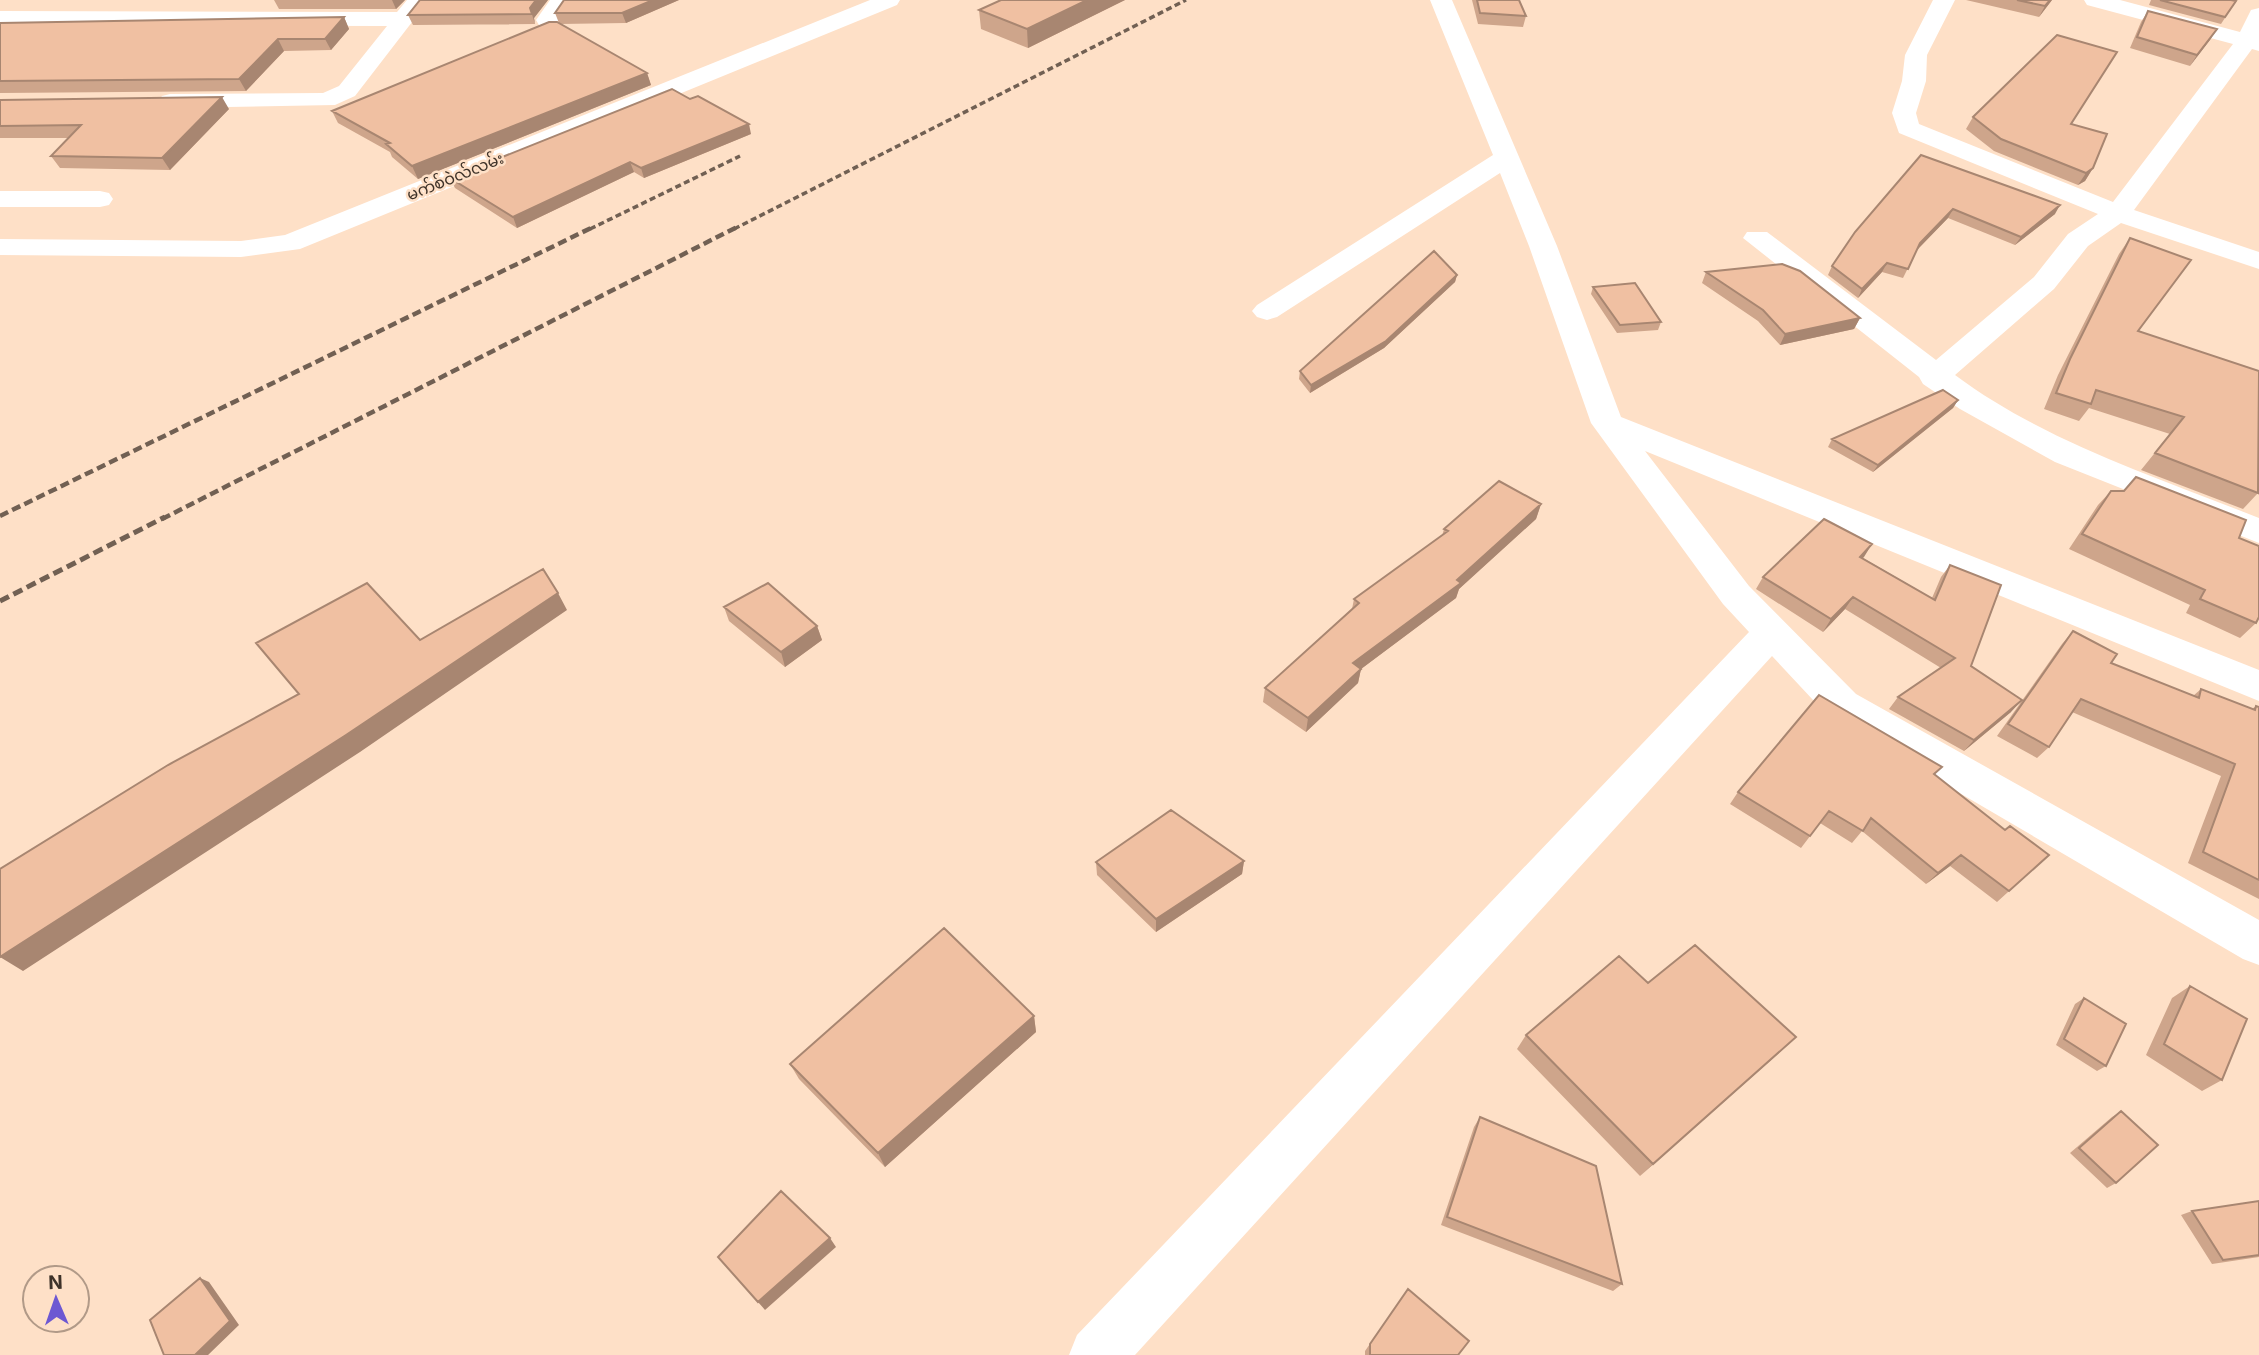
<svg xmlns="http://www.w3.org/2000/svg" width="2259" height="1355" viewBox="0 0 2259 1355" font-family="Inter,'Noto Sans Myanmar',sans-serif">
	<rect width="100%" height="100%" fill="#fee0c7"/>
	<g fill="none" stroke-linecap="round" stroke-linejoin="round">
		<!-- minor -->
		<path fill="#fff" fill-rule="evenodd" d="M407,0H429L355,96L335,105L170,108L162,106L158,101L162,96L170,94L323,93L339,86L387,26L0,25V11L397,12Z
			M550,0H572L555,25H539L536,20Z
			M870,0H900L897,5L300,249L241,257L0,255V239L241,241L285,235Z
			M1430,0H1452L1557,246L1621,417L2259,670V701L1645,451L1749,586L1856,694L2259,920V965L2243,959L1828,716L1772,656L1135,1355H1069L1077,1335L1749,632L1723,604L1591,423L1529,246L1500,173L1277,317L1267,320L1257,317L1252,311L1257,305L1493,155Z
			M1933,0H1955L1927,55L1926,81L1916,113L1919,124L2113,202L2233,44L2087,5L2084,0H2120L2240,32L2251,10L2259,8V51L2252,49L2134,210L2259,252V269L2121,223L2088,246L2054,289L1955,375C2045,442 2156,477 2259,518V543L2055,462L1960,409L1923,384L1919,377L1743,238L1747,232H1767L1936,360L2034,277L2068,234L2098,214L1899,133L1892,113L1902,81L1905,55Z
			M0,191H100L109,193L113,199L109,205L100,207H0Z"/>
		<!-- rail-far2 -->
		<path stroke="#716053" stroke-width="3.5" stroke-dasharray="6 3.5" stroke-linecap="butt" d="M590,229L740,156
			M734,229L1186,0"/>
		<!-- rail-far1 -->
		<path stroke="#716053" stroke-width="4.5" stroke-dasharray="9 4.5" stroke-linecap="butt" d="M0,516L593,227
			M162,519L737,227"/>
		<!-- rail -->
		<path stroke="#716053" stroke-width="5" stroke-dasharray="10 5" stroke-linecap="butt" d="M0,601L165,517"/>
	</g>
	<!-- wall -->
	<path fill="#cea58b" d="M274,0H405L396,9H279Z
		M548,0L534,18L535,24L413,25L408,15Z
		M564,0H679L626,23L560,24L647,73L651,85L418,179L392,157L390,152L338,123L332,111L559,23L555,13Z
		M1001,0H1125L1028,48L981,29L979,10Z
		M1472,0H1519L1526,16L1523,27L1478,24Z
		M1966,0H2052L2039,17Z
		M2151,0H2231L2236,1L2221,24L2149,5Z
		M2148,11L2217,29L2190,66L2130,48L2141,22Z
		M344,17L349,29L331,50L284,51L246,91L0,93V23Z
		M0,100L229,109L170,170L60,168L51,156L69,138H0Z
		M1973,117L2071,125L2093,168L2085,181L2078,185L1994,151L1966,129Z
		M751,134L644,178L634,172L517,228L455,188L450,178Z
		M1921,155L2055,214L2015,245L1948,218L1917,250L1903,278L1882,272L1858,298L1828,275L1832,266Z
		M2130,238L2138,331L2259,371V493H2258L2243,509L2141,470L2170,434L2089,408L2079,421L2044,409L2058,375L2119,254Z
		M1706,272L1860,318L1854,329L1780,345L1758,321L1702,283Z
		M1457,275L1455,282L1384,348L1310,393L1299,379L1300,371Z
		M1593,287L1661,322L1658,330L1617,333L1591,294Z
		M1958,400L1953,408L1873,472L1828,447L1832,439Z
		M2111,491L2239,538L2256,623L2240,638L2186,613L2190,605L2069,549L2098,505Z
		M1541,504L1536,519L1459,589L1456,598L1361,669L1358,683L1306,732L1263,702L1265,688L1352,609L1354,599L1442,536L1444,529Z
		M1863,558L1932,598L1941,577L1950,565L1971,666L2011,712L1964,751L1889,709L1898,697L1941,668L1845,609L1823,632L1756,589L1763,577Z
		M724,607L817,626L822,640L785,667L729,621Z
		M2073,631L2111,663L2193,696L2201,689L2252,709L2256,706L2259,707V899L2188,863L2221,776L2072,712L2049,747L2037,758L1997,736L2062,644Z
		M1935,775L2005,830L2049,855L1997,902L1950,866L1926,884L1862,831L1852,843L1820,823L1801,848L1730,804L1738,792Z
		M1244,861L1242,874L1156,932L1097,875L1096,862Z
		M1648,983L1796,1037L1640,1176L1517,1049L1526,1035Z
		M2190,986L2222,1080L2202,1091L2146,1055L2172,998Z
		M2084,998L2106,1066L2097,1071L2056,1045L2075,1004Z
		M1034,1016L1036,1032L885,1167L799,1079L790,1064Z
		M2121,1111L2116,1183L2107,1188L2070,1153L2112,1117Z
		M1480,1117L1622,1284L1613,1291L1441,1225L1474,1127Z
		M2259,1201V1257L2212,1264L2181,1215L2192,1211Z
		M1408,1289L1458,1355H1365V1351Z"/>
	<!-- shaded-wall -->
	<path fill="#a88671" d="M392,0H405L396,9Z
		M536,0H548L534,18L535,24L530,8Z
		M653,0H679L626,23L622,13Z
		M1087,0H1125L1028,48L1027,29Z
		M2050,0H2052L2039,17L2045,6Z
		M344,17L349,29L331,50L325,39Z
		M2217,29L2210,40L2190,66L2197,55Z
		M278,39L284,51L246,91L239,79Z
		M647,73L651,85L418,179L412,166Z
		M222,97L229,109L170,170L162,158Z
		M749,124L751,134L644,178L641,168Z
		M630,162L634,172L517,228L513,217Z
		M2093,168L2085,181L2078,185L2086,173Z
		M2060,205L2055,214L2015,245L2021,237Z
		M1953,209L1948,218L1915,252L1920,243Z
		M1887,263L1882,272L1858,298L1862,289Z
		M1457,275L1455,282L1384,348L1310,393L1311,385Z
		M1860,318L1854,329L1780,345L1785,334Z
		M1958,400L1953,408L1873,472L1878,465Z
		M1541,504L1536,519L1459,589L1456,598L1361,669L1358,683L1306,732L1308,718L1353,663L1457,580Z
		M1872,544L1864,557L1852,569L1860,557Z
		M558,593L567,610L360,752L23,971L0,957Z
		M1853,597L1845,609L1823,632L1831,619Z
		M817,626L822,640L785,667L781,652Z
		M2022,700L2011,712L1964,751L1974,740Z
		M1961,855L1950,866L1926,884L1938,873Z
		M1244,861L1242,874L1156,932V919Z
		M1034,1016L1036,1032L885,1167L878,1153Z
		M1796,1037L1781,1051L1640,1176L1653,1164Z
		M830,1238L836,1247L765,1310L758,1302Z
		M200,1278L209,1282L239,1325L208,1355H195Z"/>
	<!-- building -->
	<path fill="#f0c0a2" stroke="#a88671" stroke-width="2" d="M420,0H536L530,8L532,14L408,15Z
		M564,0H653L622,13H555Z
		M1001,0H1087L1027,29L979,10Z
		M1477,0H1519L1526,16L1480,13Z
		M2017,0H2050L2045,6Z
		M2160,0H2231L2236,1L2225,17Z
		M2148,11L2217,29L2197,55L2137,37Z
		M344,17L325,39H278L239,79L0,81V23Z
		M549,22H557L647,73L412,166L386,144L390,143L332,111Z
		M2057,35L2117,52L2071,124L2107,134L2093,168L2086,173L2001,139L1973,117Z
		M672,89L690,99L698,96L749,124L641,168L630,162L513,217L450,178Z
		M222,97L162,158L51,156L81,125L0,126V100Z
		M1921,155L2060,205L2021,237L1953,209L1920,243L1908,269L1887,263L1862,289L1832,266L1855,232Z
		M2130,238L2191,260L2138,331L2259,371L2258,493L2155,453L2184,417L2096,390L2091,404L2056,393L2070,359Z
		M1434,251L1457,275L1386,341L1311,385L1300,371Z
		M1782,264L1800,271L1860,318L1785,334L1763,310L1706,272Z
		M1635,283L1661,322L1620,325L1593,287Z
		M1943,390L1958,400L1878,465L1832,439Z
		M2136,477L2246,520L2239,538L2259,546V617L2256,623L2200,599L2205,590L2082,534L2111,491H2124Z
		M1499,481L1541,504L1457,580L1461,583L1353,663L1361,669L1308,718L1265,688L1359,603L1354,599L1448,531L1444,529Z
		M1824,519L1872,544L1860,557L1935,600L1950,565L2001,585L1971,666L2022,700L1974,740L1898,697L1955,658L1853,597L1831,619L1763,577Z
		M543,569L558,593L346,735L0,957V869L168,765L299,694L256,643L367,583L420,640Z
		M768,583L817,626L781,652L724,607Z
		M2073,631L2117,654L2111,663L2199,698L2201,689L2255,710L2256,706L2259,707V880L2203,852L2235,764L2081,699L2049,747L2008,724Z
		M1819,695L1942,767L1934,774L2005,830L2010,826L2049,855L2009,891L1961,855L1938,873L1871,818L1863,831L1829,811L1810,836L1738,792Z
		M1171,810L1244,861L1156,919L1096,862Z
		M944,928L1034,1016L878,1153L790,1064Z
		M1695,945L1796,1037L1653,1164L1526,1035L1619,956L1648,983Z
		M2190,986L2247,1019L2222,1080L2164,1044Z
		M2084,998L2126,1024L2106,1066L2064,1039Z
		M2121,1111L2158,1145L2116,1183L2079,1148Z
		M1480,1117L1596,1166L1622,1284L1447,1217Z
		M781,1191L830,1238L758,1302L718,1257Z
		M2259,1201V1255L2223,1260L2192,1211Z
		M200,1278L230,1321L195,1355H164L150,1320Z
		M1408,1289L1469,1341L1458,1355H1370V1344Z"/>
	<g text-anchor="middle" stroke-width="5" stroke-linejoin="round" paint-order="stroke">
		<!-- far-street labels -->
		<g font-size="16" fill="#3e3229" stroke="#fee0c7">
			<text transform="translate(455 176) rotate(-22)" y="6">မက်စ်ဝဲလ်လမ်း</text>
		</g>
	</g>
	<!-- north arrow -->
	<g transform="translate(56 1299) rotate(358)"><circle r="33" fill="#fee0c7" stroke="#b19a88" stroke-width="2"/>
	<path d="M0-5L12 26L0 18L-12 26Z" fill="#6d58d2"/>
	<text y="-10" font-size="19" font-weight="bold" text-anchor="middle" fill="#3e3229">N</text>
	</g>
</svg>
